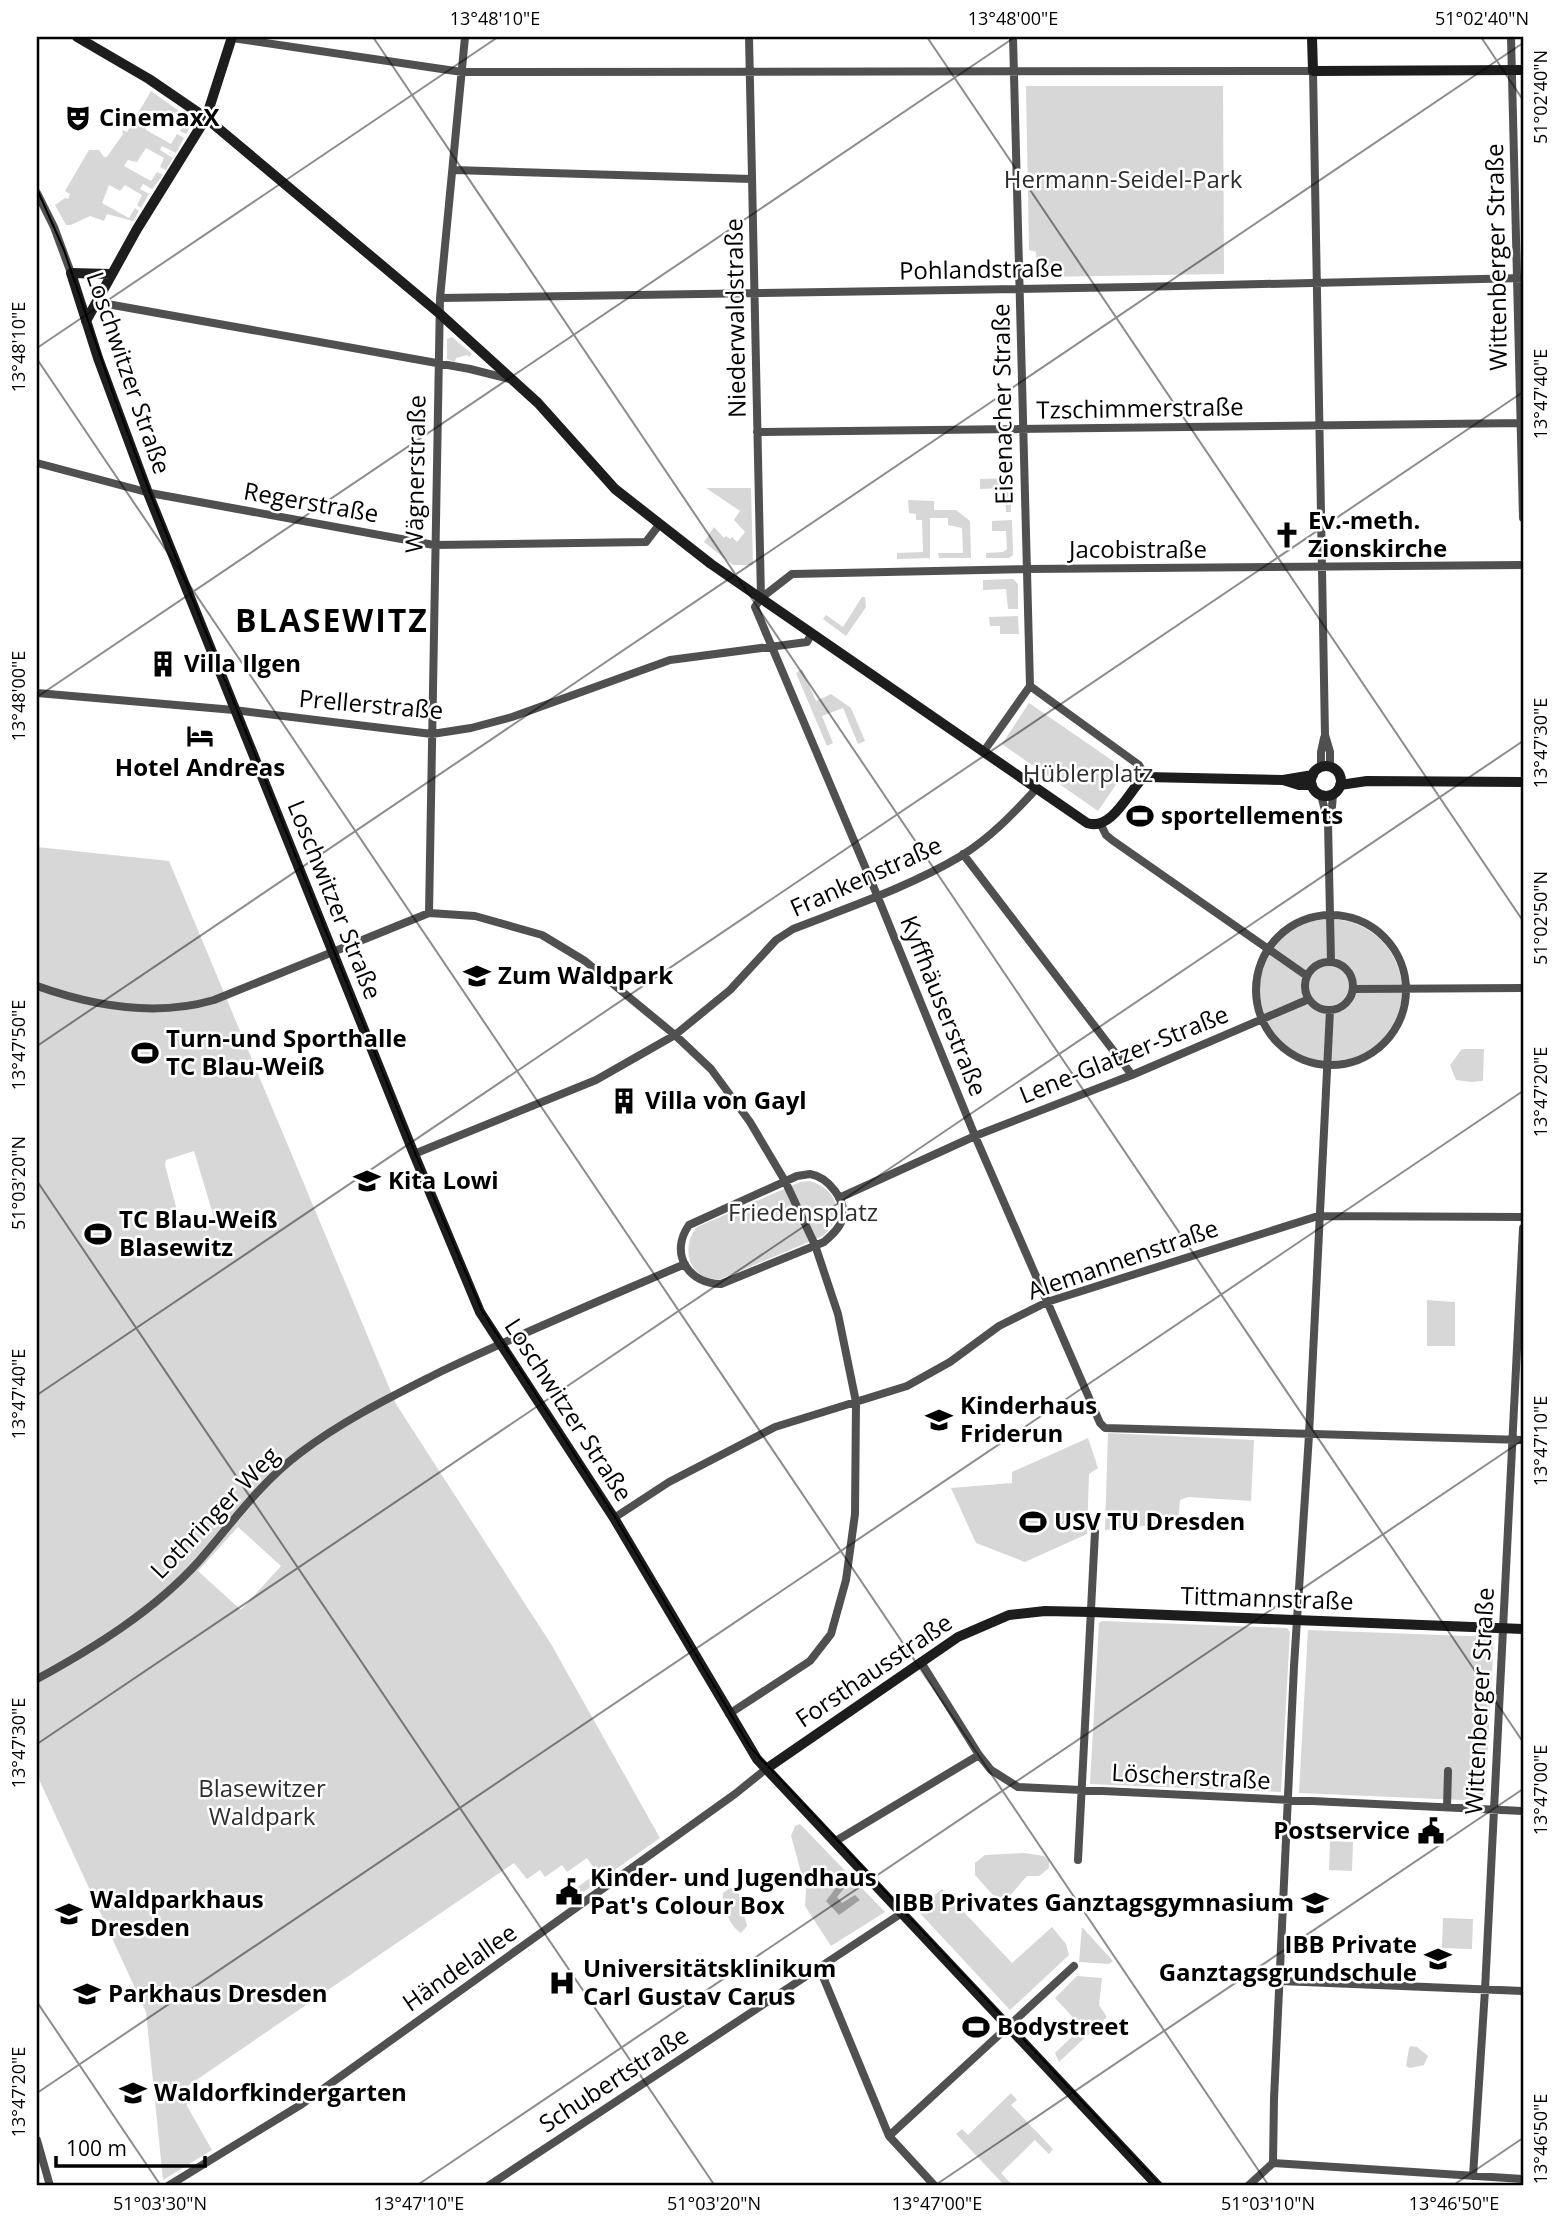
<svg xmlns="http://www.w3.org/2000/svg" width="1560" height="2223" viewBox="0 0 1560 2223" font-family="'Open Sans',sans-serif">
	<rect width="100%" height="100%" fill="#fff"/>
	<!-- green -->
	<path fill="#d7d7d7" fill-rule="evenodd" d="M1026,86H1223L1224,274L1037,277L1036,252L1029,250Z
		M151,91L190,119L191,126L186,134L180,131L183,124L165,114L161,119L156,116L155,111H146V116L150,119L146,130L171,144L177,134L184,138L176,153L162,146L160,150L173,158L166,170L160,167L164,158L146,148L137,162L128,160L124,166L151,181L157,172L163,175L152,189L143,184L140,189L149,194L141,208L137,205L142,195L125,185L120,191L109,185L102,203L129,218L135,208L139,211L133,221L107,214L104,221L90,216L71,225H66L55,205L65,198L68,199L70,194L65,191L89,150H99L104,157H107L123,134L122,130L127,132Z
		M452,337L472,354L469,357L467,355L456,358L455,362L447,359V339Z
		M1011,478V512H1006L1005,488L980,489V479Z
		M706,488H751L753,565H733L704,542L714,527L724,538L726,536L730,539L732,537L737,542L745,532L734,520L740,511Z
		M908,500L934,501V510H956L970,521L971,558H939L938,553H963L962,528L948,525V518H930V558L897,559V553L923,552L922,520H916V514L909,513Z
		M1012,520L1013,555L1009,558H986V553L1003,552L1007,549L1006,531H992V521Z
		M1013,579L1018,584V609H1008L1006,589L983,590V580Z
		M862,597H865L866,607L846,636L823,619L826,615L843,627Z
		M1018,616L1019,634H1000V626H990L989,617Z
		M802,669L816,701L831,694L851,708L865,741L858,744L843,708L822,716L833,743L827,746L796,673Z
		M1029,703L1126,770L1098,811L1002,744Z
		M37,847L169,861L396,1404L551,1644L660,1838L579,1895L575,1889L597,1873L587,1858L567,1872L562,1865L545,1877L540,1870L527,1879L514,1863L186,2087L187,2106L212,2150L163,2180L146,2012L37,1775ZM194,1151L215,1221L184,1230L181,1218H179L165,1165L166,1160ZM238,1527L281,1566L241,1610L198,1571Z
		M1258 991a72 72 0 1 1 144 0a72 72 0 1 1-144 0Z
		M1462,1049H1484L1483,1081L1471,1082L1456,1080L1450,1065Z
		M810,1181C839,1190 845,1216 823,1236L721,1279C690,1282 679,1249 697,1227L800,1182Z
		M1427,1300L1455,1302V1346H1427Z
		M1108,1433L1254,1440L1251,1501L1188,1497L1180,1500L1178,1522L1105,1530Z
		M1088,1438L1098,1468L1089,1474L1087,1534L1025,1562L976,1543L951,1488L1012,1483V1472Z
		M1102,1621L1287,1628L1290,1632L1281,1792L1090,1784L1099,1623Z
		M1308,1630L1494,1637L1485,1801L1299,1793Z
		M800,1824L885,1912L831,1946L805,1906L806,1890L791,1836L795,1826Z
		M1330,1841L1353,1842L1352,1871L1329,1870Z
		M1024,1853L1044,1856L1049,1861V1868L1039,1876H1027L1007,1899L1014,1901L1008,1906L1001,1904L975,1875V1863L985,1855Z
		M730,1888L738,1891L747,1926L741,1933C730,1927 722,1906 723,1893Z
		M942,1889L1012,1963L1052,1927L1066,1944L1069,1955L1010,2010L917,1910Z
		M1443,1918L1473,1919L1472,1949L1442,1948Z
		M1082,1927L1113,1961L1109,1964L1079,1962Z
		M1077,1976L1102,1978L1099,2005L1107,2017L1059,2062L1055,2053L1082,2027L1055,1998Z
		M1411,2046L1417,2047L1428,2056L1424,2065L1410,2068L1406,2066L1409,2048Z
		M1011,2093L1017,2100L1011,2105L1053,2149L1049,2154L1035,2140L1001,2173L1013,2186H1005L956,2134L962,2129L968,2135Z"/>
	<!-- water -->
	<path fill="#9e9e9e" d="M841,1881L846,1886L837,1897L842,1903L855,1895L860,1900L839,1915L826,1901Z"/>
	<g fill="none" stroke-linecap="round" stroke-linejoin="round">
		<!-- street -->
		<path stroke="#505050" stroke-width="8" d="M749,37L761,598
			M1013,37L1030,686
			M1511,37L1523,518
			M232,38L462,72L1313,71L1325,735L1330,752V767
			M454,170L752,179
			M37,193L54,227L71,273
			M440,298L1137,287L1523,278
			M96,302L470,369L510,379
			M757,432L1523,423
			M37,463L150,493L434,545L646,542L659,525
			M1523,565L1027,569L792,574L761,598L755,607L877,895L975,1136L1100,1423L1105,1428L1523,1440
			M37,693L234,710L432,734L471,728L512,717L670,660L807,642L812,633
			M984,751L1030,686L1139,765L1146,777
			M1321,767V752L1324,738
			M1321,795L1328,822L1331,962
			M1328,822L1332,807L1333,794
			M1101,825L1106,835L1112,840L1307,976
			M963,854L1132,1075
			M429,913L440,298L465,37
			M1256 990a75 75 0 1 1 150 0a75 75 0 1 1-150 0Z
			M1305 986a24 24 0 1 1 48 0a24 24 0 1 1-48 0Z
			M37,986C93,1006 156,1017 214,1000L429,913L475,916L542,935L585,961L675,1035L711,1069L750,1122L785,1181L815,1245L838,1314L856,1402L855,1514L846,1580L831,1634L810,1661L729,1714
			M1353,989L1523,988
			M414,1154L596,1080L675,1035L730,990L776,940L793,929C849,907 909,887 961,856C990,838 1014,813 1037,788
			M810,1174C828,1177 848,1201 842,1220C839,1229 831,1236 824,1242L721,1284C688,1284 669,1253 689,1225L797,1176Z
			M839,1198L975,1136L1132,1075L1309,999
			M614,1518L669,1482L775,1427L907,1386L950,1362L999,1326L1047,1302L1318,1216L1523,1217
			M921,1662L979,1755L991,1770L1018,1787L1523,1811
			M37,1679C94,1648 155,1610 199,1561C232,1523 260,1483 300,1453C345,1419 393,1396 442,1371C522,1333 604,1299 685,1264
			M1447,1807L1448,1771
			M834,1842L979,1755
			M1078,1860L1095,1532
			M819,1967L889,2136L935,2186
			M1280,1981L1523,1991
			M889,2136L1074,1966
			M37,2140L50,2186
			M1273,2163L1523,2179
			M1473,2176L1485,1990L1523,1228
			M168,2186L302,2104L735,1794L766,1769
			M488,2186L902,1913
			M1248,2186L1273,2163L1274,2099L1294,1666L1309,1435L1330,1010"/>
		<!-- secondary -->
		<path stroke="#1d1d1d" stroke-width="10" d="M77,37L149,79L206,118L440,314L538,403L615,489L711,564L1087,823C1110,831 1127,796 1140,781L1146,777L1283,780L1313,775
			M1312,37L1313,71L1523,70
			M111,274L71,273L98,358L148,493L414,1154L480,1312L614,1518L757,1759L1158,2186
			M86,321L137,229L206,118L232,37
			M1311 781a15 15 0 1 1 30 0a15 15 0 1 1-30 0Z
			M1283,780L1299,785H1312
			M1340,785L1367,781L1523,782
			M766,1769L958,1637L1009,1615L1045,1611L1091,1612L1523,1629"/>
		<!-- tram -->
		<path stroke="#000" stroke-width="2" d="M37,189L64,250L115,399L150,493L415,1153L482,1311L615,1517L750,1747L1161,2186"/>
	</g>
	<!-- ticks -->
	<path fill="none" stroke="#000" stroke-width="2" stroke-opacity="0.45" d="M373,37L1523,1742M927,37L1523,921M1481,37L1523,100M37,348L498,37M37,359L1269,2186M37,697L1015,37M37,1046L1523,43M37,1181L715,2186M37,1395L1523,392M37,1744L1523,741M37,2002L161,2186M37,2093L1523,1091M416,2186L1523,1440M934,2186L1523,1789M1452,2186L1523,2138"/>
	<!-- icons -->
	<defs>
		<g id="theatre-bare" transform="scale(2.1)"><path d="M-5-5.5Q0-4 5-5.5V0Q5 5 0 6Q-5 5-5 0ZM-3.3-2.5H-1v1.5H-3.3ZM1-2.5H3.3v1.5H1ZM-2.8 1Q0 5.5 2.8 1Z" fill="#000" stroke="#fff" stroke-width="2.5" paint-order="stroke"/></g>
		<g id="church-bare" transform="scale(2.1)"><path d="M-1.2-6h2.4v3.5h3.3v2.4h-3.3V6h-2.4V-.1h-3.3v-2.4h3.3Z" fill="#000" stroke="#fff" stroke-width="2.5" paint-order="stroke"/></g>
		<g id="building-bare" transform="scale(2.1)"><path d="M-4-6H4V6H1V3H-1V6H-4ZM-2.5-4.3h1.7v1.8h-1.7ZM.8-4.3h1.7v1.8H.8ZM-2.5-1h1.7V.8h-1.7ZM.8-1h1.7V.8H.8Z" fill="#000" stroke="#fff" stroke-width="2.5" paint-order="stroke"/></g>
		<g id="hotel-bare" transform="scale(2.1)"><path d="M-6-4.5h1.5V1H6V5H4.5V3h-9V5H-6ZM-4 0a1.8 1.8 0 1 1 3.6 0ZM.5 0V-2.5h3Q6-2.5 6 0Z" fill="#000" stroke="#fff" stroke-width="2.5" paint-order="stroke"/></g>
		<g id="stadium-bare" transform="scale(2.1)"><path d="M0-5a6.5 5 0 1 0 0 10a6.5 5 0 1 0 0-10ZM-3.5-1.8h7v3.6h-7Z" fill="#000" stroke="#fff" stroke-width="2.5" paint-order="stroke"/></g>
		<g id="school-bare" transform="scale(2.1)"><path d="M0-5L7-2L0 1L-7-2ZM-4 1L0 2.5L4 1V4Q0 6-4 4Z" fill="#000" stroke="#fff" stroke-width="2.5" paint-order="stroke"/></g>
		<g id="civic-bare" transform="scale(2.1)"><path d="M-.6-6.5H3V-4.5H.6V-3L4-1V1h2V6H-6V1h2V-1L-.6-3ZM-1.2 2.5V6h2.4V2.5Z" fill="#000" stroke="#fff" stroke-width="2.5" paint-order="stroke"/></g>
		<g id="hospital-bare" transform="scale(2.1)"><path d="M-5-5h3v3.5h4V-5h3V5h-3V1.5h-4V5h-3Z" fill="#000" stroke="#fff" stroke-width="2.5" paint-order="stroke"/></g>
	</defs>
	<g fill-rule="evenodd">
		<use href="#theatre-bare" x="78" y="118"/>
		<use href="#church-bare" x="1287" y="535"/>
		<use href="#building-bare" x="163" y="664"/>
		<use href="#hotel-bare" x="200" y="736"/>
		<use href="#stadium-bare" x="1140" y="816"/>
		<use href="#school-bare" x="477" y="976"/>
		<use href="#stadium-bare" x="145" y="1053"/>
		<use href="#building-bare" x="624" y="1101"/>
		<use href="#school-bare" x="367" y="1181"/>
		<use href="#stadium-bare" x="98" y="1234"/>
		<use href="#school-bare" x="939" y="1420"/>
		<use href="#stadium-bare" x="1033" y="1522"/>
		<use href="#civic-bare" x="1431" y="1831"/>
		<use href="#civic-bare" x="569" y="1892"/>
		<use href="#school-bare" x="1315" y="1903"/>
		<use href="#school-bare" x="69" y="1914"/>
		<use href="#school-bare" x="1438" y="1959"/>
		<use href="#hospital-bare" x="562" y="1983"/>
		<use href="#school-bare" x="87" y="1994"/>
		<use href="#stadium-bare" x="976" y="2027"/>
		<use href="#school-bare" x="133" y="2093"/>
	</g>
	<g text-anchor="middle" stroke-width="5" stroke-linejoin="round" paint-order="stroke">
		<!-- poi labels -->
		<g font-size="24" font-weight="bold" fill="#000" stroke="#fff" text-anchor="start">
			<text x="99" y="126">CinemaxX</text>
			<text x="1308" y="529">Ev.-meth.<tspan x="1308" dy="28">Zionskirche</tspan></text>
			<text x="184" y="672">Villa Ilgen</text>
			<text x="200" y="776" text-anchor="middle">Hotel Andreas</text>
			<text x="1161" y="824">sportellements</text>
			<text x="498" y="984">Zum Waldpark</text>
			<text x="166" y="1047">Turn-und Sporthalle<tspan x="166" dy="28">TC Blau-Weiß</tspan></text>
			<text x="645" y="1109">Villa von Gayl</text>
			<text x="388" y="1189">Kita Lowi</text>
			<text x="119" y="1228">TC Blau-Weiß<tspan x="119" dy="28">Blasewitz</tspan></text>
			<text x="960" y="1414">Kinderhaus<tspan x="960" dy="28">Friderun</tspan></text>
			<text x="1054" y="1530">USV TU Dresden</text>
			<text x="1410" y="1839" text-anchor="end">Postservice</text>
			<text x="590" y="1886">Kinder- und Jugendhaus<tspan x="590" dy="28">Pat's Colour Box</tspan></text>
			<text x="90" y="1908">Waldparkhaus<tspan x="90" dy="28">Dresden</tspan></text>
			<text x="1294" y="1911" text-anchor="end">IBB Privates Ganztagsgymnasium</text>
			<text x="1417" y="1953" text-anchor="end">IBB Private<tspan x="1417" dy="28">Ganztagsgrundschule</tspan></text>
			<text x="583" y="1977">Universitätsklinikum<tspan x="583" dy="28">Carl Gustav Carus</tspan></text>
			<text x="108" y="2002">Parkhaus Dresden</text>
			<text x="997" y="2035">Bodystreet</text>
			<text x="154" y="2101">Waldorfkindergarten</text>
		</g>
		<!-- park labels -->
		<g font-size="24" fill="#2e2e2e" stroke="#fff">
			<text x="1123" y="188">Hermann-Seidel-Park</text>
			<text x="1088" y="782">Hüblerplatz</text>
			<text x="803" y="1221">Friedensplatz</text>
			<text x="262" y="1797">Blasewitzer<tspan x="262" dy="28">Waldpark</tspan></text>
		</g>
		<!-- street labels -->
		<g font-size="24" fill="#000" stroke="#fff">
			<text transform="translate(1497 257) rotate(-91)" y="8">Wittenberger Straße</text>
			<text transform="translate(981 270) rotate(-1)" y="8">Pohlandstraße</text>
			<text transform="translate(736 318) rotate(-91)" y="8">Niederwaldstraße</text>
			<text transform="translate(128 373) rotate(71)" y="8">Loschwitzer Straße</text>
			<text transform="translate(1003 404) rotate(-91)" y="8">Eisenacher Straße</text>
			<text transform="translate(1140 409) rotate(-1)" y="8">Tzschimmerstraße</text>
			<text transform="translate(416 474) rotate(-89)" y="8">Wägnerstraße</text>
			<text transform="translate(311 503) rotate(10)" y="8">Regerstraße</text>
			<text x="1138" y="558">Jacobistraße</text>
			<text transform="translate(371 705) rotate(5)" y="8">Prellerstraße</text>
			<text transform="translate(866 877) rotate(-24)" y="8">Frankenstraße</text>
			<text transform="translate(334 900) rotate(68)" y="8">Loschwitzer Straße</text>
			<text transform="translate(943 1006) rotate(68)" y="8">Kyffhäuserstraße</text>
			<text transform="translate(1124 1055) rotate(-22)" y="8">Lene-Glatzer-Straße</text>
			<text transform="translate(1123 1260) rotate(-19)" y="8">Alemannenstraße</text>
			<text transform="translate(568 1410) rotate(57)" y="8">Loschwitzer Straße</text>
			<text transform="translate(215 1513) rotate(-46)" y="8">Lothringer Weg</text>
			<text transform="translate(1267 1599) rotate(2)" y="8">Tittmannstraße</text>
			<text transform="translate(874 1671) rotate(-34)" y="8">Forsthausstraße</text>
			<text transform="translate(1480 1701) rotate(-87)" y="8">Wittenberger Straße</text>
			<text transform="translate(1191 1777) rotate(3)" y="8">Löscherstraße</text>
			<text transform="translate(460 1968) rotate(-35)" y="8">Händelallee</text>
			<text transform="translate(614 2080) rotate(-33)" y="8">Schubertstraße</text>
		</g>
		<!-- district labels -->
		<g font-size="32" font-weight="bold" letter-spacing="2" fill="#000" stroke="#fff">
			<text x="332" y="632">BLASEWITZ</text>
		</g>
	</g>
	<!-- border -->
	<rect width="1560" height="2223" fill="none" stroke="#ffffff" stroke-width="77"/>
	<!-- scale -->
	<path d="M56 2156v10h149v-10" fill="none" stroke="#000000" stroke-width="3.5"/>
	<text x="66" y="2156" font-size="21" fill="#000000" stroke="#ffffff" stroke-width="5" paint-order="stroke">100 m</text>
	<rect x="38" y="38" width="1484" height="2146" fill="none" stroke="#000" stroke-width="2.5"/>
	<g font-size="18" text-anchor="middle" fill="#000">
		<text x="495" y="25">13°48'10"E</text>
		<text x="1013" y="25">13°48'00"E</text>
		<text x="1482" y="25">51°02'40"N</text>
		<text transform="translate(1541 97) rotate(-90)" y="6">51°02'40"N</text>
		<text transform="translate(19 347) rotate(-90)" y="6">13°48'10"E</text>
		<text transform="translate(1541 394) rotate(-90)" y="6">13°47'40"E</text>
		<text transform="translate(19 696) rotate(-90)" y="6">13°48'00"E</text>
		<text transform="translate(1541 743) rotate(-90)" y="6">13°47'30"E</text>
		<text transform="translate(1541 918) rotate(-90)" y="6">51°02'50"N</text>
		<text transform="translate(19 1045) rotate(-90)" y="6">13°47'50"E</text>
		<text transform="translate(1541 1092) rotate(-90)" y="6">13°47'20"E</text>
		<text transform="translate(19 1183) rotate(-90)" y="6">51°03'20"N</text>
		<text transform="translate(19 1394) rotate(-90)" y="6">13°47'40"E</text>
		<text transform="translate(1541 1441) rotate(-90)" y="6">13°47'10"E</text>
		<text transform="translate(19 1743) rotate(-90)" y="6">13°47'30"E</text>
		<text transform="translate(1541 1790) rotate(-90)" y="6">13°47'00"E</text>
		<text transform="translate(19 2092) rotate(-90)" y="6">13°47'20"E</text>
		<text transform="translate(1541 2139) rotate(-90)" y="6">13°46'50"E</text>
		<text x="160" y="2210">51°03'30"N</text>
		<text x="419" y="2210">13°47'10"E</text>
		<text x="714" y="2210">51°03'20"N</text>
		<text x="937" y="2210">13°47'00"E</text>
		<text x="1268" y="2210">51°03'10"N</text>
		<text x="1454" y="2210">13°46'50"E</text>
	</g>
</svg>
